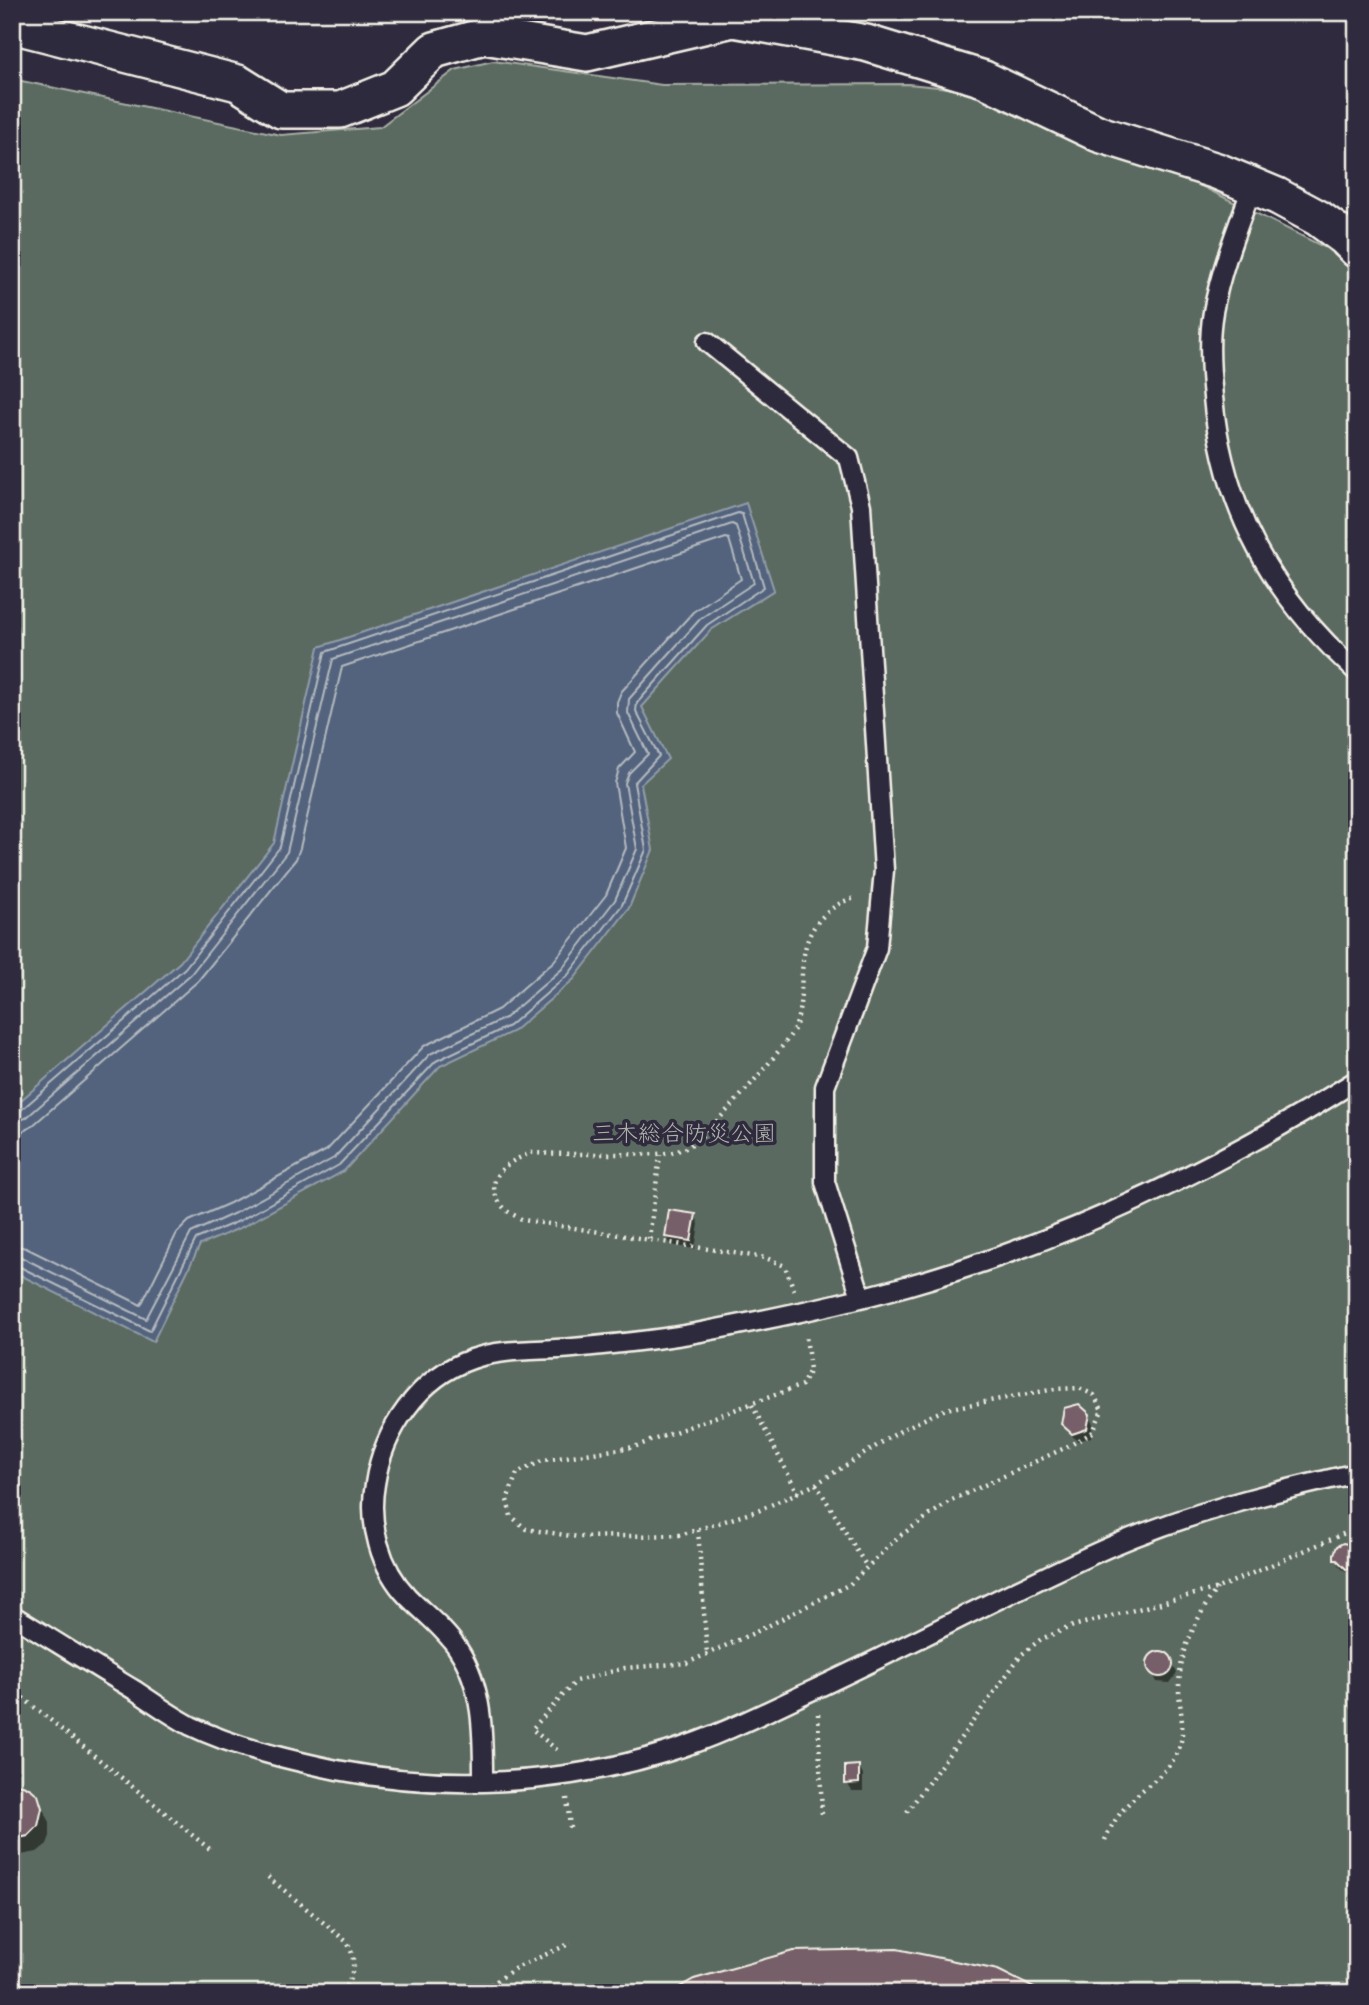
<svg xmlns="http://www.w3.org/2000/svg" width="1369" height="2005" viewBox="0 0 1369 2005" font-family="'Indie Flower','Klee One',sans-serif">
	<rect width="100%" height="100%" fill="#2f2a3d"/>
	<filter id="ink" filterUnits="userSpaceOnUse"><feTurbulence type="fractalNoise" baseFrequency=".0143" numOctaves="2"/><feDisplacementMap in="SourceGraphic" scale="14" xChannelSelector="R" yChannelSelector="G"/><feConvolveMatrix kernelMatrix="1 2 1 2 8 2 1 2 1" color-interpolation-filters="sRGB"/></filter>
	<g filter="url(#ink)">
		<!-- green -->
		<path fill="#5a6a61" stroke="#a7aea4" stroke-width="2" d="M493,61L662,85L908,84L979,91L1173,172L1326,248L1357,273V1993H12V79L281,135L380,127L455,70Z"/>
		<!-- water -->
		<path fill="#53647e" stroke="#939ca8" stroke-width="2" d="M746,503L774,590L711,630L642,707L668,759L641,784L653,850L629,908L574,979L514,1031L440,1066L344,1171L242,1227L200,1245L153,1342L12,1271V1108L180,962L274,843L319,647Z"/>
		<!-- shadow -->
		<path fill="#0007" d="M695,1215L699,1224L695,1249L671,1245L667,1237Z
			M1088,1415L1093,1424L1091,1437L1078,1441L1068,1432L1063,1423Z
			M1357,1549V1576H1352L1341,1568L1336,1560Z
			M1158,1654L1168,1656L1177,1673L1170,1683L1157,1682L1149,1666L1153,1656Z
			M858,1767L863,1775V1791H852L847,1783Z
			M12,1786L36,1797L50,1822V1836L47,1844L37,1852L21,1855L12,1850Z"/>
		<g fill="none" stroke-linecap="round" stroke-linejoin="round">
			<!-- shore -->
			<path stroke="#b4b9be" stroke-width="2" d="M12,1113L20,1111L185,968L280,847L325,652L738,513L742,514L764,587L707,625L637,703L636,711L659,756L634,783L646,850L622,905L568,975L509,1026L436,1061L339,1165L239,1221L196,1239L150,1331L18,1266L12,1265
				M12,1122L26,1118L191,974L287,852L333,659L732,524L736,526L754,583L701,618L629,699L628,713L648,754L629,773L625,783L637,849L615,900L562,969L505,1018L430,1054L334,1158L235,1213L191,1233L146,1319L21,1257L12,1256
				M12,1133L21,1132L31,1127L198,981L296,859L300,848L342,667L726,538L729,539L741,579L693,612L621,692L617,702V713L635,752L619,769L615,783L626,848L606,895L554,961L499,1009L424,1046L327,1150L230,1203L189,1221L177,1233L141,1305L26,1248L12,1245"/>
		</g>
		<!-- building -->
		<path fill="#765e68" stroke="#f4f1e8" stroke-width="2" d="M669,1210L696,1214L691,1241L665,1237Z
			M1079,1404L1090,1414L1087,1429L1072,1434L1061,1424L1064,1408Z
			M1343,1543L1357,1546V1566L1353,1569H1346L1337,1560H1334V1554L1337,1546Z
			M1147 1664a13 13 0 1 1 26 0a13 13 0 1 1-26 0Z
			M859,1765V1783L845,1784V1766Z
			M12,1784L23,1785L31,1789L38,1795L42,1808L38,1826L28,1836L19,1838H12Z
			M897,1949L998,1970L1044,1993H669L694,1979L793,1951Z"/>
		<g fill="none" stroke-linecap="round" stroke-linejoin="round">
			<!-- lane casing -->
			<g stroke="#f4f1e8" stroke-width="23">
				<path id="lane" d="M1253,185C1238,226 1221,268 1213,312C1208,339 1210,369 1213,397C1223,510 1273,597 1357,672
					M707,342L849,458L861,506L884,870L877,948L825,1087V1182L861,1297
					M12,1615C53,1640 94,1666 136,1691C154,1703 172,1716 191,1726C234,1747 290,1760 337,1770C446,1791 560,1785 667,1752C713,1738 756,1717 800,1696C903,1649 1003,1594 1107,1548C1188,1513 1271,1492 1357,1473
					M483,1782C483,1737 484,1688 458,1649C445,1629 425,1614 408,1597C380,1568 368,1523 375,1484C383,1430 419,1377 472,1359C504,1348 540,1351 573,1348C616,1344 659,1340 701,1332C770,1319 839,1305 906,1286C1066,1241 1216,1169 1357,1080"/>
			</g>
			<!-- street casing -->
			<g stroke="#f4f1e8" stroke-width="40">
				<path id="street" d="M733,19L866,43L984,79L1099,134L1217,171L1277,196L1318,218L1344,237L1357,250
					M12,25L238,83L281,110H340L395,88L434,50L484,36L587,53L733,19L738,12"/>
			</g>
			<!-- path -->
			<path stroke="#f4f1e8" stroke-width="4.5" stroke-dasharray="2 5" stroke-linecap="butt" d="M649,1239L660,1155
				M794,1290L785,1266L766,1258L523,1220C517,1216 508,1213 504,1208C479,1180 506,1161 532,1153C558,1154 585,1154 612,1154C637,1154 663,1157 686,1148C703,1141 791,1042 796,1025C808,984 791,941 829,911C839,903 845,900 857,898
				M752,1405L798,1493
				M816,1484L867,1567
				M698,1530L707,1654
				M12,1689L212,1851
				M818,1714L822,1816
				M557,1750L532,1729L576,1681L625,1668L687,1663L756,1632L850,1584L898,1537L952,1500L1069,1446L1093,1432L1102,1410L1094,1395L1079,1388L1055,1389L946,1409L905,1428L816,1484L760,1510L680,1535L578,1537L526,1529L511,1516L507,1500L517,1473L544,1460L634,1447L802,1385L810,1370L806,1336
				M567,1798L570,1828
				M907,1812L1021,1655L1041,1639L1073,1626L1218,1588L1357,1528
				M1105,1840C1112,1822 1124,1807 1139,1793C1154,1780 1175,1766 1180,1745C1185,1729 1180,1709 1179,1692C1178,1654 1196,1618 1217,1588
				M268,1877L347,1942C358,1962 353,1974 343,1993
				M479,1993L514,1969L571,1943"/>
			<!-- lane -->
			<use href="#lane" stroke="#2f2a3d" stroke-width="18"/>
			<!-- street -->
			<use href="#street" stroke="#2f2a3d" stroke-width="35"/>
		</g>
	</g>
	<g text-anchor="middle" stroke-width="7" stroke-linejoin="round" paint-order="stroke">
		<!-- park labels -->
		<g font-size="23" fill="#afb4ab" stroke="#2f2a3d">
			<text x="684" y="1141">三木総合防災公園</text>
		</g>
	</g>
	<!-- margin -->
	<rect width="1369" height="2005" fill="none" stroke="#2f2a3d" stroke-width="42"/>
	<rect x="21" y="21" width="1327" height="1963" fill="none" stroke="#f4f1e8" stroke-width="2.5" filter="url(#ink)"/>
</svg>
